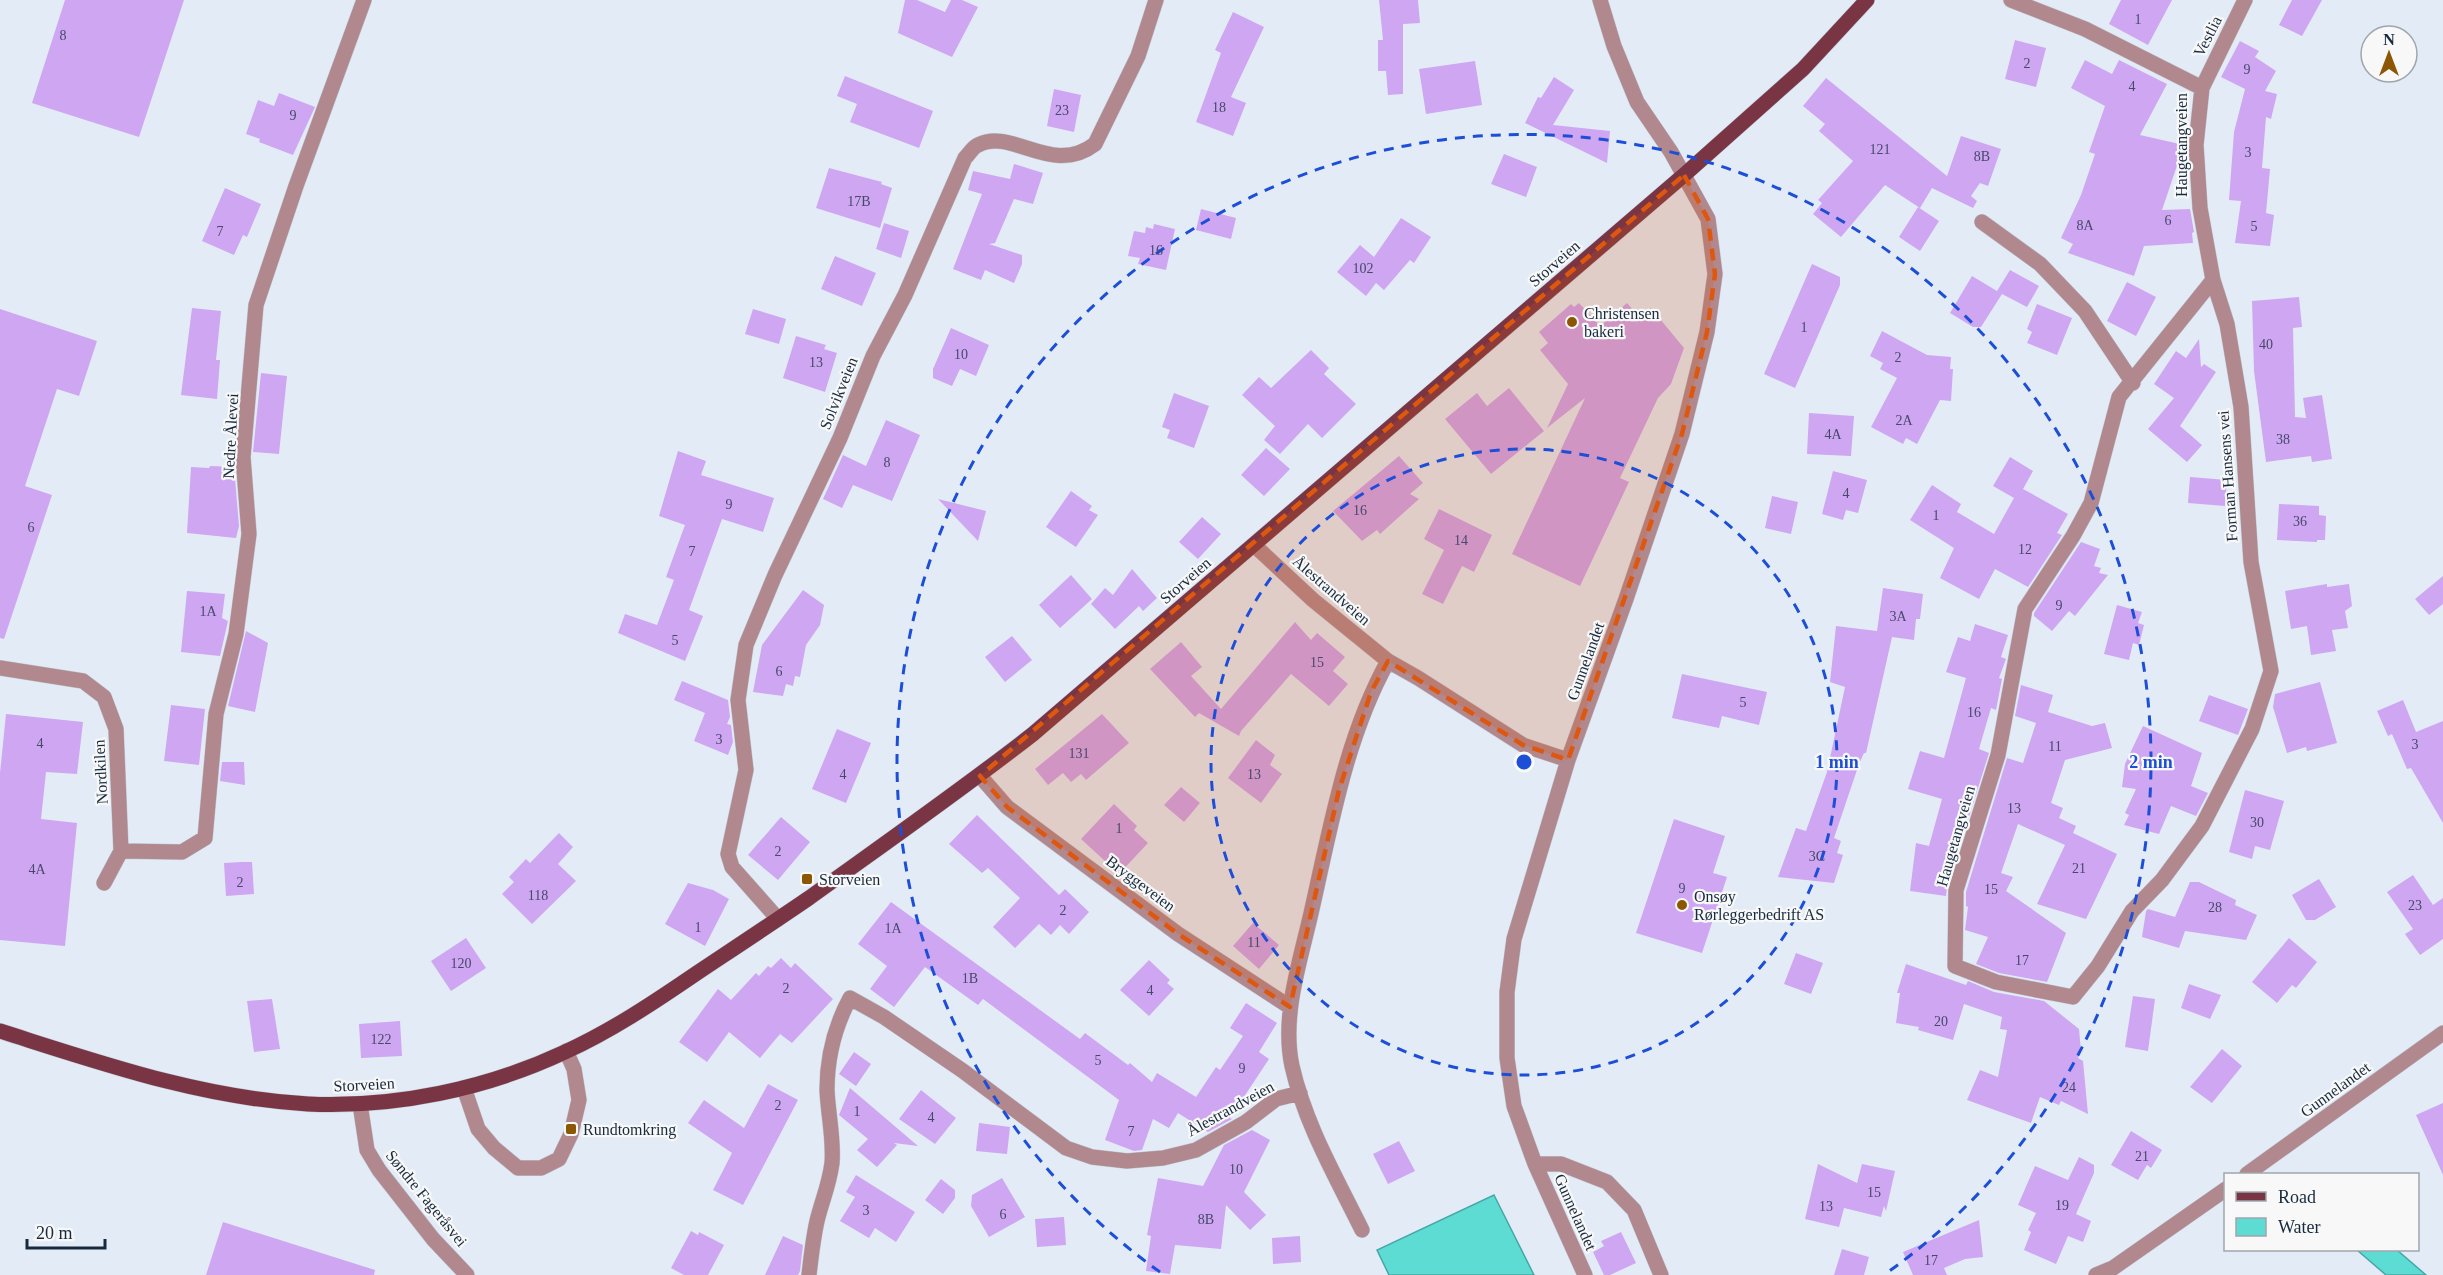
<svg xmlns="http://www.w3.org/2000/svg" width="2443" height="1275" viewBox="0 0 2443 1275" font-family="'Times New Roman',serif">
	<rect width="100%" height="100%" fill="#e3ecf6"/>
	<!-- water -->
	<path fill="#5cdcd3" stroke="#47a7a6" stroke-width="1.5" d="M1494,1195L1534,1275H1389L1377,1250Z
		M2357,1250H2397L2426,1275H2386Z"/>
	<!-- building -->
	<path fill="#cfa6f2" d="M65,0H184L139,137L32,103Z
		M905,0H917L945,12L951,0H962L978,7L952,57L898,33Z
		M1379,0H1418L1420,23L1403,24V94L1388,95L1386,71H1378V40H1383Z
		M2121,0H2172L2148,45L2109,24Z
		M2292,0H2322L2302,36L2279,25Z
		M1233,12L1264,27L1231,97L1246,103L1233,136L1196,122L1221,53L1215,50Z
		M2015,40L2046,48L2036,87L2005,79Z
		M2240,41L2259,51L2255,57L2276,71L2265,91L2277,94L2271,119L2266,117L2262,168L2270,169L2266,213L2274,215L2270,246L2235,243L2241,201L2229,200L2234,132L2245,89L2221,77Z
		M2085,60L2112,74L2119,60L2167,84L2140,135L2184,145L2162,210L2190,209L2194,232L2192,233L2193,243L2144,246L2134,276L2068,253L2073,244L2061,238L2081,195L2095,154L2089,152L2105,106L2071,88Z
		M1475,61L1482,105L1426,114L1419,69Z
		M845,76L933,111L919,148L850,122L857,104L837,96Z
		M1554,77L1574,90L1553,125L1610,131L1607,163L1525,123L1538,97L1541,98Z
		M1826,78L1947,176L1961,136L2001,149L1988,186L1980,183L1971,196L1977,201L1973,208L1932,188L1920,208L1885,185L1841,237L1813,214L1822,203L1818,200L1853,161L1819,131L1825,124L1803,106Z
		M1054,89L1081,95L1074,132L1047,126Z
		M279,93L315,107L293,155L259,142L260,139L246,134L258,100L274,106Z
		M1504,154L1537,167L1526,197L1491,184Z
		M1014,164L1043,173L1033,204L1014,199L995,243L989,244L1022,255V264L1014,283L985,270L981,280L953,269L982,194L968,190L973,171L1010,179Z
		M829,168L882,182L881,184L892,188L880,228L816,208Z
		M225,188L261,204L247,237L243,235L234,255L202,241Z
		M1918,207L1939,221L1920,251L1899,237Z
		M1201,209L1236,218L1231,239L1196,230Z
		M1401,218L1431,237L1414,263L1410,260L1384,290L1376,283L1366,296L1337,272L1360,245L1374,257Z
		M884,223L909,231L901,258L876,249Z
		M1154,224L1175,229L1166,270L1138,264L1140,258L1128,256L1134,231L1145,233L1146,227L1153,229Z
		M835,256L876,273L862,306L821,289Z
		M1812,264L1840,277V285L1795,388L1764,374Z
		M2010,270L2039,286L2027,307L2002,294L1981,327H1973L1950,313L1972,276L1997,291Z
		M2127,282L2156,297L2136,336L2107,321Z
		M2299,297L2302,327L2293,328L2295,417L2306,418L2303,398L2322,395L2332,459L2312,462L2311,456L2266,462L2254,371L2252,301Z
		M1579,303L1600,326L1627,303L1640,318L1651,308L1684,348L1671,384L1658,398L1620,478L1629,482L1580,586L1512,554L1585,398L1547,428L1568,384L1540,350L1548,343L1539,332L1571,304L1574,307Z
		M2037,304L2072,318L2057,355L2027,343L2032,332L2027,329Z
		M192,308L221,311L216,360H220L217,399L181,395Z
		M0,309L97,341L79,396L57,389L25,486L52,495L4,639L0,638Z
		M753,309L786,319L779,344L745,334Z
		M951,328L989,345L976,376L960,369L952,386L933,378V369Z
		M1882,331L1927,355L1951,357L1950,369H1953L1951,401L1940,400L1917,444L1906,438L1903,444L1871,427L1897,378L1880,369L1883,363L1870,356Z
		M796,336L826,345L824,349L837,353L825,392L783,378Z
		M2199,339L2201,367L2204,364L2216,372L2180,426L2202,445L2187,462L2148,429L2174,398L2154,384L2176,351L2186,358Z
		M1311,350L1329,368L1324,374L1356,404L1322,438L1308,424L1280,454L1264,440L1275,426L1242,395L1259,377L1271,388Z
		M261,373L287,376L279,454L253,452Z
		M1509,388L1544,431L1491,474L1445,419L1477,393L1487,406Z
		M1174,393L1209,406L1194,448L1167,438L1170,430L1162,427Z
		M1809,413L1854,416L1851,456L1807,454Z
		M886,420L920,435L892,501L853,485L842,508L823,499L843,455L866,466Z
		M1266,448L1290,469L1264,496L1241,475Z
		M678,451L706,461L701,475L774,498L763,532L722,519L689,610L703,616L685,661L618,633L625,614L657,625L674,580L666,577L685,525L659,516Z
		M1399,456L1423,483L1410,494L1419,499L1380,534L1377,530L1362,541L1333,511Z
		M2010,457L2033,471L2023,489L2068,514L2057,533L2062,535L2028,587L1995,569L1979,599L1940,578L1954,548L1910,520L1932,485L1961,504L1957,512L1994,534L2014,498L1993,486Z
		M210,466L234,467L239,526L236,538L187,533L191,467L209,468Z
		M1833,471L1867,480L1858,513L1846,510L1843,520L1822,514Z
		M2190,477L2227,480L2225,506L2188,503Z
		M1071,491L1092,506L1089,510L1098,515L1076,547L1046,527Z
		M1772,496L1798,502L1791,534L1765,528Z
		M938,499L986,511L978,541Z
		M2279,504L2319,506V515L2326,516L2325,540H2317V542L2277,540Z
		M1439,509L1492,535L1474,572L1462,566L1443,604L1422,594L1444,550L1424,539Z
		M1202,517L1221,534L1198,559L1179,542Z
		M2081,542L2100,549L2094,566L2101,568L2099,573L2108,575L2075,616L2069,611L2052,631L2034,616V613Z
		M1132,569L1157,598L1143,611L1139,606L1115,629L1091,604L1105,588L1113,595Z
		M1071,575L1092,599L1060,628L1039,605Z
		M2443,576V604L2429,615L2415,599Z
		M2327,584V587L2349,584L2352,606L2345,611L2348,628L2332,630L2336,651L2311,655L2307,626L2291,629L2285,591Z
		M1883,588L1923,594L1920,619H1916L1914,640L1892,637L1866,753H1864L1859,764L1834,838L1841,841L1837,853L1843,855L1834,883L1778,877L1796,828L1806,831L1827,772L1845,687L1830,682L1836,626L1877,631Z
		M803,590L824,605L820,625L806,645L800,677L795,676L793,686L786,684L783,696L753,692L762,645Z
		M187,591L225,594L222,618L228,621L220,656L181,652Z
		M2117,605L2142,612L2138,623L2144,625L2139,645L2133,643L2129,660L2104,654Z
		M1295,622L1311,640L1317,633L1345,657L1333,671L1348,684L1329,706L1291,674L1241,731L1239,736L1199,713L1195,717L1150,669L1181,642L1202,667L1191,676L1221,709Z
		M1975,624L2008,635L2001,657L2006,659L1999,678L2002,679L1996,710L1991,708L1979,749L1989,753L1947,887L1946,896L1910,891L1916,843L1929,846L1942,799L1908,789L1920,751L1944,758L1966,678L1946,672L1958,637L1970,641Z
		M246,631L268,643L255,712L228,706Z
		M1012,636L1032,660L1005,682L985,657Z
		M1682,674L1767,692L1759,725L1722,716L1719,728L1672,718Z
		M682,681L728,700L730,717L727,724L731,725L733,742L728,755L694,741L705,713L674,700Z
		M2320,682L2337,743L2307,751L2306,747L2287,753L2273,707L2275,694Z
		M2021,685L2053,695L2048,712L2092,726L2105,723L2112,748L2065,760L2051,803L2063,808L2059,818L2076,826L2073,833L2117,854L2086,919L2037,904L2065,845L2018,824L2001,873L2013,877L2006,891L2066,933L2047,982L1999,973L1976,964L1988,937L1965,930L1968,907L1966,906V892L2007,758L2023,763L2036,723L2015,716Z
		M2209,695L2248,709L2238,735L2199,721Z
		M2403,700L2416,732L2443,721V823L2411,768L2407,769L2392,734L2388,736L2377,711Z
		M171,705L205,709L199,765L164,761Z
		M6,714L83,722L77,774L46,772L41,819L77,823L65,946L0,940V773Z
		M1102,714L1129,743L1086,780L1081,774L1071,782L1063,773L1048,785L1035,769Z
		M2143,726L2202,753L2191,786L2208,793L2196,816L2171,806L2159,834L2124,825L2129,815L2125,813L2136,789L2122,787L2125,764Z
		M837,729L871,743L846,803L812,789Z
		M1256,740L1275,755L1270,765L1282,774L1261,803L1228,778Z
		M222,762H244L245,785L220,781Z
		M1181,787L1200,803L1184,822L1164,805Z
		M2245,790L2284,801L2270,850L2255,846L2252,859L2229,852Z
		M1114,804L1137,826L1134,830L1148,843L1119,874L1081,839Z
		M977,815L1059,895L1065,889L1089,912L1069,934L1060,925L1051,935L1039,924L1015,948L993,927L1020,898L988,868L982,873L949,844Z
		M781,817L810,842L778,880L748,855Z
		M1674,819L1725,836L1713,873L1727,877L1702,953L1636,933Z
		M559,833L573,847L558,864L576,881L532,924L502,894L514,882L509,877L526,859L530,863Z
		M242,862H252L254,894L226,896L224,863Z
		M2413,875L2433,905L2443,898V939L2420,955L2405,934L2413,929L2387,892Z
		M2319,879L2336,907L2315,920H2306L2292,895Z
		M2190,882H2199L2236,900L2235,905L2257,915L2246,940L2185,931L2179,948L2142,937L2146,911L2148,909L2175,917Z
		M688,883L713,890L729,899L705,946L665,924Z
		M891,902L1080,1039L1085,1033L1128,1065L1130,1063L1152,1082L1157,1073L1196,1097L1216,1067L1220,1070L1243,1036L1230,1028L1246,1003L1277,1023L1259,1052L1269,1059L1230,1118L1232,1119L1208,1132L1178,1113L1169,1128L1153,1119L1142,1150L1134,1151L1105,1140L1119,1100L983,999L978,1005L925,967L894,1007L870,989L887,966L858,944Z
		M1253,923L1279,945L1259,969L1233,946Z
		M466,938L486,968L451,991L431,961Z
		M2289,938L2317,962L2296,988L2292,985L2277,1003L2252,982Z
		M1796,953L1823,963L1811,994L1784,984Z
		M781,958L791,968L795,963L833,999L792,1043L780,1034L760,1058L729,1032L707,1062L679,1042L718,989L731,1000L756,973L759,976L768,966L771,968Z
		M1149,960L1170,980L1167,983L1174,989L1149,1016L1120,990Z
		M1906,964L1966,985L1968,981L1994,992L2044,1001L2079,1029L2081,1051L2078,1058L2083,1061L2088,1114L2061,1101L2059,1105L2040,1097L2031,1123L1967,1100L1980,1070L1998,1077L2007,1030L2000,1029L2002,1017L1964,1004L1953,1040L1918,1030L1919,1027L1896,1023L1900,993H1897Z
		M2189,984L2221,995L2210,1019L2181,1008Z
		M2133,996L2155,999L2148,1051L2125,1047Z
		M272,999L280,1049L254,1052L247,1001Z
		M400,1021L402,1056L361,1058L359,1024Z
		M2222,1049L2242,1066L2212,1103L2190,1087Z
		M854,1052L871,1064L856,1086L839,1074Z
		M768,1084L798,1100L743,1205L713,1190L732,1153L688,1123L704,1100L744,1128Z
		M850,1088L918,1146L894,1143L897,1145L877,1167L857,1150L868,1139L839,1115Z
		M921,1090L956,1118L935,1144L899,1119Z
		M2443,1103V1175L2416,1115Z
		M979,1123L1010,1127L1007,1154L976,1151Z
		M1252,1130L1270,1140L1244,1192L1266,1215L1250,1230L1226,1205L1221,1249L1175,1245L1170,1274L1146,1271L1151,1236L1147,1235L1158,1178L1203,1186L1224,1145Z
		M2131,1131L2162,1150L2151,1168L2147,1165L2138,1180L2111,1165Z
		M1399,1141L1415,1171L1388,1184L1373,1154Z
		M2079,1157L2094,1165V1173L2076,1214L2091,1221L2083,1242L2068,1236L2056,1264L2024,1250L2031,1232L2028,1230L2036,1213L2018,1205L2035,1166L2068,1180Z
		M1818,1164L1857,1183L1862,1164L1895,1171L1886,1211L1884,1206L1881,1217L1844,1208L1839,1227L1805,1219Z
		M856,1175L915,1212L896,1242L875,1228L869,1238L840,1221L855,1197L846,1192Z
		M1002,1178L1025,1217L989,1237L971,1206L972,1195Z
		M941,1179L955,1190V1198L943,1214L925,1200Z
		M1064,1217L1066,1245L1037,1247L1035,1219Z
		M1979,1220L1983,1257L1965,1259L1944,1268L1947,1275H1913L1903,1252Z
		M223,1222L375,1270L374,1275H206Z
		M691,1231L698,1235L699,1232L724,1245L708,1275H684L671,1268Z
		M1621,1232L1636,1263L1610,1275H1604L1593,1252L1604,1246L1601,1241Z
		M783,1236L803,1245L800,1271L798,1275H765Z
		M1300,1236L1301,1262L1273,1264L1272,1238Z
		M1842,1249L1869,1257L1864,1275H1834Z"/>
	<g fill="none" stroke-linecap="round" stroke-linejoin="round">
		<!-- minor casing -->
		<g stroke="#bec9d5" stroke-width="16">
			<path id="minor" d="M2011,0L2085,29L2202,88
				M1982,222L2040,264L2085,311L2133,383
				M2213,280L2119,397L2091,503L2073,536L2025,609L1998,755L1956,890L1955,966L1996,982L2073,997L2098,966L2132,911L2162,880L2202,826L2252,729L2271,671L2251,562L2241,407L2227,324L2213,280L2200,208L2196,145L2202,88L2245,0
				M1254,545L1313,600L1388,661L1418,678L1523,745L1568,760
				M0,668L83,681L104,697L116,729L121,851L104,883
				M980,776L1007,807L1178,934L1290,1007
				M121,851L182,852L205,838L216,714L236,634L249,534L243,457L256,305L296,186L364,0
				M778,919L732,867L728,854L746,770L738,700L746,645L775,575L840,438L873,356L905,295L965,158C969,154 973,147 978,145C1012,127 1052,177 1095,144L1138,56L1156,0
				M464,1088L478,1129L494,1148L518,1168H541L559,1159L571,1134L579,1100L574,1069L566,1051
				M360,1104L367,1150L379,1170L433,1239L467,1275
				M1535,1164H1561L1607,1182L1634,1210L1661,1275
				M2247,1174L2443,1033
				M1362,1230C1336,1177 1305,1124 1292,1066C1281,1015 1301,959 1312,909C1331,825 1346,737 1388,661
				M809,1275C811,1257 813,1239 817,1221C822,1200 829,1186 832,1163C834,1139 828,1114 827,1090C827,1058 835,1026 850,998L884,1017L963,1071L1066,1148L1092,1157L1127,1161L1163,1158L1196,1150L1246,1122L1276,1099L1300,1093
				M1585,1275L1535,1164L1514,1106L1507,1058V992L1514,939L1568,760L1626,599L1682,434L1707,332L1715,274L1708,219L1671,152L1637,102L1614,46L1600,0
				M2096,1275L2113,1268L2226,1189"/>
		</g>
		<!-- major casing -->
		<g stroke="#bec9d5" stroke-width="16">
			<path id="major" d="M0,1031C101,1063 201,1098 308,1104C395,1108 486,1089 565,1052C611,1031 653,1003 694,975C733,949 771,924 809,898C884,844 960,791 1033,734L1684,175L1803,69L1867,0"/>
		</g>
		<!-- minor -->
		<use href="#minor" stroke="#b1888e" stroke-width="15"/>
		<!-- major -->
		<use href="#major" stroke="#793544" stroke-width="15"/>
	</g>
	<!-- marked area -->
	<path fill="#de570e" fill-opacity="0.2" stroke="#de570e" stroke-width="4.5" stroke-dasharray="12 8" stroke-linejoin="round" d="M1684,175L1708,219L1715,274L1707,332L1682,434L1568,760L1523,745L1388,661L1371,692L1339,790L1290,1007L1178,934L1007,807L980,776Z"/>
	<!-- distance rings -->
	<g fill="none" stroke="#1d4ed8" stroke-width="3" stroke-dasharray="10 8">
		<circle cx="1524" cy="762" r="313"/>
		<path d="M1160 1272A627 627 0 1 1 1888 1272"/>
	</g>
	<!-- markers -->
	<g fill="#8c5705" stroke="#f8f8f8" stroke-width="2">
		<circle cx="1572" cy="322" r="6"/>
		<rect x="801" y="873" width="12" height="12" rx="3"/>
		<circle cx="1682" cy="905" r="6"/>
		<rect x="565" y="1123" width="12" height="12" rx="3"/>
	</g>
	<g text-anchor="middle" stroke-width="4.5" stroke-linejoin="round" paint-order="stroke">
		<!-- number labels -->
		<g font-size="14" fill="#45496a">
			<text x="2138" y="24">1</text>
			<text x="63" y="40">8</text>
			<text x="2027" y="68">2</text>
			<text x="2247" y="74">9</text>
			<text x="2132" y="91">4</text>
			<text x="1219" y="112">18</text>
			<text x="1062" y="115">23</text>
			<text x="293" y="120">9</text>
			<text x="1880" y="154">121</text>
			<text x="2248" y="157">3</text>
			<text x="1982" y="161">8B</text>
			<text x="859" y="206">17B</text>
			<text x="2168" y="225">6</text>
			<text x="2085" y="230">8A</text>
			<text x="2254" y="231">5</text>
			<text x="220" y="236">7</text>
			<text x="1156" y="255">16</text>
			<text x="1363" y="273">102</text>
			<text x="1804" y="332">1</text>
			<text x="2266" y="349">40</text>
			<text x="961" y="359">10</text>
			<text x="1898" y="362">2</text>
			<text x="816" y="367">13</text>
			<text x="1904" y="425">2A</text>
			<text x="1833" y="439">4A</text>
			<text x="2283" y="444">38</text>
			<text x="887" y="467">8</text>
			<text x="1846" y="498">4</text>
			<text x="729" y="509">9</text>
			<text x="1360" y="515">16</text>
			<text x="1936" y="520">1</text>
			<text x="2300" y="526">36</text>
			<text x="31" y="532">6</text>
			<text x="1461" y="545">14</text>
			<text x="2025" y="554">12</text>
			<text x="692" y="556">7</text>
			<text x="2059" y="610">9</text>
			<text x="208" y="616">1A</text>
			<text x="1898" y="621">3A</text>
			<text x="675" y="645">5</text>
			<text x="1317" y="667">15</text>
			<text x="779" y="676">6</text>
			<text x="1743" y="707">5</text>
			<text x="1974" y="717">16</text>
			<text x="719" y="744">3</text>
			<text x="40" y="748">4</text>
			<text x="2415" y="749">3</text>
			<text x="2055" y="751">11</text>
			<text x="1079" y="758">131</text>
			<text x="843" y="779">4</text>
			<text x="1254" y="779">13</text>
			<text x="2014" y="813">13</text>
			<text x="2257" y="827">30</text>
			<text x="1119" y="833">1</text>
			<text x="778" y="856">2</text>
			<text x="1817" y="861">3C</text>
			<text x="2079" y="873">21</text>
			<text x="37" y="874">4A</text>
			<text x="240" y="887">2</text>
			<text x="1682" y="893">9</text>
			<text x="1991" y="894">15</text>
			<text x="538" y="900">118</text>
			<text x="2415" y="910">23</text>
			<text x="2215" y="912">28</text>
			<text x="1063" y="915">2</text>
			<text x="698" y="932">1</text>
			<text x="893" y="933">1A</text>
			<text x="1254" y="947">11</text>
			<text x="2022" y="965">17</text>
			<text x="461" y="968">120</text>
			<text x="970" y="983">1B</text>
			<text x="786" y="993">2</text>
			<text x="1150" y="995">4</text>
			<text x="1941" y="1026">20</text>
			<text x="381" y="1044">122</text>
			<text x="1098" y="1065">5</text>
			<text x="1242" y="1073">9</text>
			<text x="2069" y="1092">24</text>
			<text x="778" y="1110">2</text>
			<text x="857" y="1116">1</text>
			<text x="931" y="1122">4</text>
			<text x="1131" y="1136">7</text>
			<text x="2142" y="1161">21</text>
			<text x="1236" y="1174">10</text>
			<text x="1874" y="1197">15</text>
			<text x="2062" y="1210">19</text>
			<text x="1826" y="1211">13</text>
			<text x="866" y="1215">3</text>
			<text x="1003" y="1219">6</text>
			<text x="1206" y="1224">8B</text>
			<text x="1931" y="1265">17</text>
		</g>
		<!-- street labels -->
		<g font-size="16" fill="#172a3d" stroke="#f8f8f8">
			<text transform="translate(2207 36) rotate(-63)" y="6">Vestlia</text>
			<text transform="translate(2181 145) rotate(-90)" y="6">Haugetangveien</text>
			<text transform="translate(1554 263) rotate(-41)" y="6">Storveien</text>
			<text transform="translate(838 393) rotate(-68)" y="6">Solvikveien</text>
			<text transform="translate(230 436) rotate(-87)" y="6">Nedre Ålevei</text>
			<text transform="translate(2227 476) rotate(-94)" y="6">Forman Hansens vei</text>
			<text transform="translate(1185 580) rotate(-41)" y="6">Storveien</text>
			<text transform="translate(1332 590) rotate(41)" y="6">Ålestrandveien</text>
			<text transform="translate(1585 661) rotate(-70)" y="6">Gunnelandet</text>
			<text transform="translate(100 772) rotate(-93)" y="6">Nordkilen</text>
			<text transform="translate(1955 836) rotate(-74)" y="6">Haugetangveien</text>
			<text transform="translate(1141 883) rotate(37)" y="6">Bryggeveien</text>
			<text transform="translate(364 1084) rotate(-3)" y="6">Storveien</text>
			<text transform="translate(2335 1089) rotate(-36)" y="6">Gunnelandet</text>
			<text transform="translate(1230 1108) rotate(-29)" y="6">Ålestrandveien</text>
			<text transform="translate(427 1198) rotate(51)" y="6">Søndre Fageråsvei</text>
			<text transform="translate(1576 1212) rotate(66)" y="6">Gunnelandet</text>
		</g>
		<!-- poi labels -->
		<g font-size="16" fill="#172a3d" stroke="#f8f8f8" text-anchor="start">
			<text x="1584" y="319">Christensen<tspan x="1584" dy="18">bakeri</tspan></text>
			<text x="819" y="885">Storveien</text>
			<text x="1694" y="902">Onsøy<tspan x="1694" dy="18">Rørleggerbedrift AS</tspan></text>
			<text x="583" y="1135">Rundtomkring</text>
		</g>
	</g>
	<circle cx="1524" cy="762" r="9" fill="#1d4ed8" stroke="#f8f8f8" stroke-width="3"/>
	<g font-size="18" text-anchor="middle" font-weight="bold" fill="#1d4ed8" stroke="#f8f8f8" stroke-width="4.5" stroke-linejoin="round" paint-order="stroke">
		<text x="1837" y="768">1 min</text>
		<text x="2151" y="768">2 min</text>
	</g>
	<!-- legend -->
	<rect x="2224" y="1173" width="195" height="78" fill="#f8f8f8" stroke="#9ea6ad" stroke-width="1.5"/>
	<rect x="2236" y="1192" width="30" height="9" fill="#793544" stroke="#9ea6ad" stroke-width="1.5"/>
	<text x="2278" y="1203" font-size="18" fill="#172a3d">Road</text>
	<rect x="2236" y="1218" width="30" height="18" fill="#5cdcd3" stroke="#9ea6ad" stroke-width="1.5"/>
	<text x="2278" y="1233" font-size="18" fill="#172a3d">Water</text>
	<!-- north arrow -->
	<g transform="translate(2389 54)"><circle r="28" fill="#f8f8f8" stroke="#9ea6ad" stroke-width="1.5"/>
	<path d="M0-4.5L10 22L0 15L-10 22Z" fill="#8c5705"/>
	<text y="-9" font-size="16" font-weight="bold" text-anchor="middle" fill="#172a3d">N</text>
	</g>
	<!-- scale -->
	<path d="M27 1239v9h78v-9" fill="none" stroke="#172a3d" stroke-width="3"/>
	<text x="36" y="1239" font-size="18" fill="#172a3d" stroke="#f8f8f8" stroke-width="4.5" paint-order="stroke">20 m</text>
</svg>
